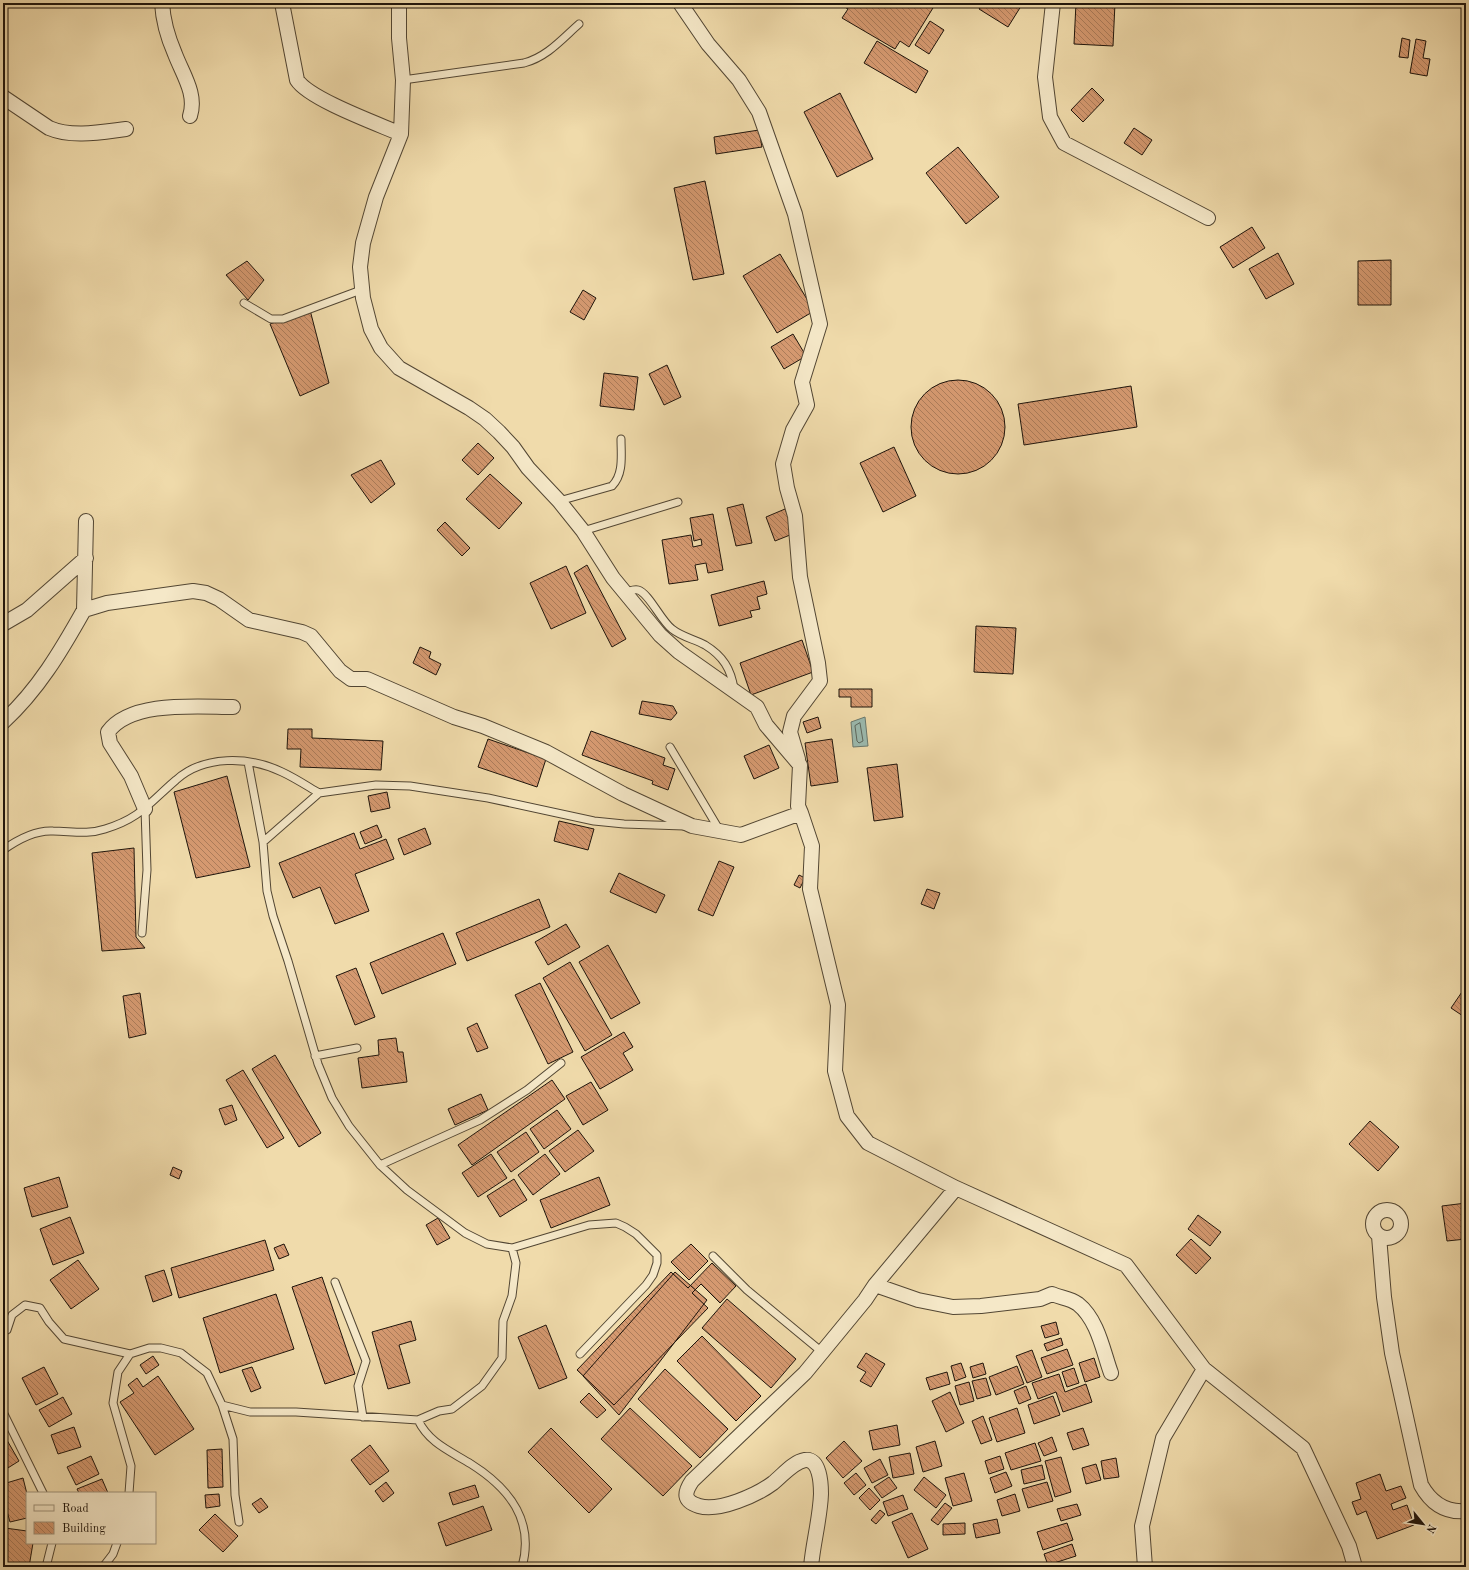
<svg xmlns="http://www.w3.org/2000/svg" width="1469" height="1570" viewBox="0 0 1469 1570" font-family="'Old Standard TT',serif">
	<defs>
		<pattern id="building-back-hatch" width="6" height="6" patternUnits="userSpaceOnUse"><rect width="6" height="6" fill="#d59970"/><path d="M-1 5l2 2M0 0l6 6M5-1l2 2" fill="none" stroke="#ac7c5a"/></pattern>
	</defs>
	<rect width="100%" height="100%" fill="#f0dbab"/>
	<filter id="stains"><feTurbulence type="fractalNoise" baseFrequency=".005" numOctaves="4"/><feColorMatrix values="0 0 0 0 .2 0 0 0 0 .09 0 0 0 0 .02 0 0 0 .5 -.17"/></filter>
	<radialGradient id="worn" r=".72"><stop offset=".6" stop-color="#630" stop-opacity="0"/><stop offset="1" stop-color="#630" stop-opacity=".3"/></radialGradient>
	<!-- water -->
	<path fill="#9bbaaf" stroke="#69786d" d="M865,717L868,746L853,747L851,722Z"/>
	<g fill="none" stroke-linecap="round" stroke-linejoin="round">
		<!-- shore -->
		<path stroke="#5c675d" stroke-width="1" d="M860,723L863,741L859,743L857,741L855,726Z"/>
	</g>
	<!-- building -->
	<path fill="url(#building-back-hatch)" stroke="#1e140b" d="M838,3H936L909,47L900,41L895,49L842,18L848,9Z
		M983,3H1023L1008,27L979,9Z
		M1076,3H1115L1113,46L1074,44Z
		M930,21L944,30L929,54L915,45Z
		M1402,38L1410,40L1408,58L1399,57Z
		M1416,39L1426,41L1423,58L1430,59L1427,76L1410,73Z
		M877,41L928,71L916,93L864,63Z
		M1092,88L1104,100L1083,122L1071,110Z
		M840,93L873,159L837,177L804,112Z
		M1134,128L1152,140L1142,155L1124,143Z
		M759,130L762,147L716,154L714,137Z
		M958,147L999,197L966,224L926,173Z
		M705,181L724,274L693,280L674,188Z
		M1252,227L1265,248L1233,268L1220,247Z
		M1278,253L1294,284L1266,299L1249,269Z
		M780,254L814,311L777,333L743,276Z
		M1391,260V305H1358V261Z
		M247,261L264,280L248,300L226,275Z
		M583,290L596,298L584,320L570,312Z
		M310,310L329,383L300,396L270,324Z
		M793,334L806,356L784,369L771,347Z
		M667,365L681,397L664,405L649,374Z
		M604,373L638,377L634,410L600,406Z
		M911 427a47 47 0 1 1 94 0a47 47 0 1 1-94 0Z
		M1131,386L1137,427L1024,445L1018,404Z
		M478,443L494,458L478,475L462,460Z
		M894,447L916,496L883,512L860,463Z
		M381,460L395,484L371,503L351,475Z
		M490,474L522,503L499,529L466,499Z
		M743,504L752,543L736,546L727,508Z
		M785,509L795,533L775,541L766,517Z
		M713,514L723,570L708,573L706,563L695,565L698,580L669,584L662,540L691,535L693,547L702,545L701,539L694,541L690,518Z
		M445,522L470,548L462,556L437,530Z
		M587,565L626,639L612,647L574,573Z
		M566,566L586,613L551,629L530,583Z
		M764,581L767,594L757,597L760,609L750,611L752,617L719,626L711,595Z
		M976,626L1016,628L1013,674L974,672Z
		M802,640L813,672L751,695L740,663Z
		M420,647L431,652L429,658L441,664L436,675L413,663Z
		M839,689H872V707H851V697H839Z
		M642,701L673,706L677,713L671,720L639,714Z
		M818,717L821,728L807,733L803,722Z
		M288,729H312V738L383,741L381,770L300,767L301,749H287Z
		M591,731L665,758L663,765L675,769L668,790L652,784L653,781L582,755Z
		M488,739L546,759L537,787L478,767Z
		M832,739L838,782L811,786L805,743Z
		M769,745L779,768L754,779L744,756Z
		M897,764L903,817L874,821L867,768Z
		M227,776L250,867L196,878L174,792Z
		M387,792L390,808L371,812L368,796Z
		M559,821L594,829L588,850L554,841Z
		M377,825L382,837L365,844L360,832Z
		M425,828L431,844L404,855L398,839Z
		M354,833L360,849L386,839L394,859L355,874L369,911L335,924L320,887L293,898L279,863Z
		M134,848L136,937L145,948L102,951L92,853Z
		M719,861L734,867L713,916L698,910Z
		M619,873L665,895L656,913L610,892Z
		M799,875L805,878L800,888L794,885Z
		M927,889L940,893L934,909L921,904Z
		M539,899L550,927L467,961L456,933Z
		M566,924L580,947L548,965L535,942Z
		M443,933L456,964L382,994L370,963Z
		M608,945L640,1003L611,1019L579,962Z
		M570,962L612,1035L585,1051L543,978Z
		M356,968L375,1017L355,1025L336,976Z
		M540,983L573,1052L548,1064L515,995Z
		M1466,986V1018L1451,1008Z
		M140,993L146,1034L129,1038L123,996Z
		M477,1023L488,1048L477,1052L467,1028Z
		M624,1032L633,1047L623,1053L633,1070L600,1089L581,1057Z
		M396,1038L398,1052H403L407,1082L362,1088L358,1058L379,1055L378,1040Z
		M275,1055L321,1133L299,1147L252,1069Z
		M243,1070L284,1138L267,1148L226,1080Z
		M552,1080L565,1099L472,1165L458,1145Z
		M591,1082L608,1110L583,1125L566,1096Z
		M481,1094L488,1110L455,1125L448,1109Z
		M232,1105L237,1120L225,1125L219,1109Z
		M557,1110L571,1129L544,1149L530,1129Z
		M1370,1121L1399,1147L1378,1171L1349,1144Z
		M578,1130L594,1151L565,1172L549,1151Z
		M526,1132L539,1152L511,1172L497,1152Z
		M491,1154L507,1178L478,1197L462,1173Z
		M545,1154L560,1174L533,1195L518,1175Z
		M173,1167L182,1171L179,1179L170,1175Z
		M59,1177L68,1207L32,1217L24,1188Z
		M599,1177L610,1205L551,1228L540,1200Z
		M514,1179L527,1200L500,1217L487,1196Z
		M1466,1203V1239L1447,1241L1442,1206Z
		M1198,1215L1221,1232L1210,1246L1188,1229Z
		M70,1217L84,1253L53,1265L40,1229Z
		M438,1218L450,1238L437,1245L426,1225Z
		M1191,1239L1211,1258L1196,1274L1176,1255Z
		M265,1240L274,1270L179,1298L171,1268Z
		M284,1244L289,1255L279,1259L274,1248Z
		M691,1244L708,1261L689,1280L671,1262Z
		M78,1260L99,1289L71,1309L50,1280Z
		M712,1263L736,1286L720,1303L701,1284L692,1293L708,1308L614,1405L577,1370L671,1272L688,1288Z
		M164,1270L172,1295L153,1302L145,1276Z
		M675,1272L707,1300L619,1415L583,1376Z
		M322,1277L355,1374L325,1384L292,1287Z
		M276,1294L294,1349L220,1373L203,1318Z
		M727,1299L796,1359L771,1388L702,1328Z
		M411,1321L416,1340L399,1345L410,1383L388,1389L372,1332Z
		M1056,1322L1059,1334L1045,1338L1041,1326Z
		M546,1325L567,1378L539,1389L518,1337Z
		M702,1336L761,1396L736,1421L677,1361Z
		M1061,1338L1063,1345L1047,1351L1044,1344Z
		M1067,1349L1073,1365L1047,1374L1041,1358Z
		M1032,1350L1042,1377L1027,1383L1016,1356Z
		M866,1353L885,1364L871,1387L860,1381L866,1372L857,1367Z
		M153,1356L159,1365L146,1374L140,1365Z
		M1094,1358L1100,1377L1085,1382L1079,1363Z
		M961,1363L966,1377L955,1381L951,1366Z
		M983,1363L986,1374L973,1378L970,1367Z
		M1017,1366L1024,1384L996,1395L989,1377Z
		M44,1367L58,1394L36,1405L22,1378Z
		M252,1367L261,1388L251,1392L242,1370Z
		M1074,1368L1079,1383L1067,1387L1062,1372Z
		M665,1369L728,1429L700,1458L638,1399Z
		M947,1372L950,1384L930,1390L926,1378Z
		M1059,1374L1065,1392L1086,1384L1092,1402L1063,1412L1056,1392L1038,1399L1032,1383Z
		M158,1376L194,1429L155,1455L120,1402L134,1393L128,1385L137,1378L143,1387Z
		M986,1378L991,1395L977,1399L972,1381Z
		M969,1382L974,1401L960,1405L955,1386Z
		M1026,1386L1031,1399L1019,1404L1014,1391Z
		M950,1392L964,1423L946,1432L932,1401Z
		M589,1393L606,1410L597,1418L580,1402Z
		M1053,1396L1060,1415L1034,1424L1028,1405Z
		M63,1397L72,1414L49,1427L39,1410Z
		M630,1408L692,1466L663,1496L601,1439Z
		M1017,1408L1025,1433L997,1442L989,1418Z
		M983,1416L992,1440L981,1444L972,1421Z
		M897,1425L900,1445L873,1450L869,1431Z
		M74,1427L81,1447L58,1454L51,1435Z
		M551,1428L612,1489L589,1513L528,1452Z
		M1083,1428L1089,1445L1073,1450L1067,1433Z
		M4,1435L19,1461L3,1471V1436Z
		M1052,1437L1057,1451L1044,1456L1038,1443Z
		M844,1441L862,1461L843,1478L826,1458Z
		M935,1441L942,1466L923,1472L916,1447Z
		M1035,1443L1041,1461L1011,1470L1005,1453Z
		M370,1445L389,1471L370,1485L351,1460Z
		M222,1449L223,1487L208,1488L207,1450Z
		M910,1453L914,1474L893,1478L889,1457Z
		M91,1456L99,1474L76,1485L67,1467Z
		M1000,1456L1004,1469L989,1474L985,1461Z
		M1061,1457L1071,1492L1055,1497L1045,1461Z
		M1116,1458L1119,1477L1104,1479L1101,1461Z
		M880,1459L888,1475L872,1483L864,1468Z
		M1096,1464L1101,1480L1086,1484L1082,1468Z
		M1042,1465L1045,1479L1024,1484L1021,1470Z
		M1006,1472L1012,1486L995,1493L990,1478Z
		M856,1473L866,1485L854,1495L844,1483Z
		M964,1473L972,1501L953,1506L945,1478Z
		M1380,1474L1386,1491L1401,1486L1406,1498L1391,1504L1393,1510L1407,1505L1414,1525L1377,1539L1366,1511L1357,1515L1352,1502L1361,1499L1356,1483Z
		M889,1477L897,1488L882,1498L874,1487Z
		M924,1477L946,1495L936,1508L914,1490Z
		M23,1478L27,1494V1518L10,1522L3,1497V1484Z
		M102,1479L108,1493H79L77,1489Z
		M386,1482L394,1493L383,1502L375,1491Z
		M1047,1482L1053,1501L1028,1508L1022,1489Z
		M475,1485L479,1497L453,1505L449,1493Z
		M869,1488L880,1500L870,1510L859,1498Z
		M219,1494L220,1506L206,1508L205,1495Z
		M1015,1494L1020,1511L1002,1516L997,1500Z
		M903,1495L908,1509L888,1516L883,1502Z
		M261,1498L268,1507L259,1513L252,1504Z
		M945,1503L952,1508L938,1525L931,1520Z
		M1077,1504L1081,1515L1061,1521L1057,1509Z
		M483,1506L492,1530L446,1546L438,1523Z
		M880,1510L885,1514L876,1524L871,1520Z
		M912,1513L928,1549L908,1558L892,1522Z
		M215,1514L238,1536L223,1552L199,1530Z
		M997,1519L1000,1533L976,1538L973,1524Z
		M965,1523V1534L943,1535V1524Z
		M1067,1523L1073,1540L1043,1550L1037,1532Z
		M5,1528L27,1531V1543H33L29,1567H3Z
		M1072,1544L1076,1556L1048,1565L1044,1554Z"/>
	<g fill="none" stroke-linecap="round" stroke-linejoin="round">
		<!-- lane casing -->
		<g stroke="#524633" stroke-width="9">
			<path id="lane" d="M403,80L524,63C547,57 562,39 579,24
				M244,303L271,319H283L361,290
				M559,501L612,486C624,474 621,455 621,439
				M583,531L678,502
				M626,592C630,591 634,589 638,590C649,593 661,621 672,629C682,637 694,639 705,645C723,656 731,669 734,689
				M670,747L720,831
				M248,762L263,842
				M3,850C17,840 36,830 53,831C71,831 87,835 105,829C141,818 149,803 176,780C204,755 249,756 282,772C295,778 307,786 319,793
				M142,933L147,870L145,809
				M315,1056L357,1048
				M380,1165L480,1120L527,1090L561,1063
				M713,1256L747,1290L822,1352
				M335,1282L366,1361L358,1386L363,1417
				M3,1325L7,1330L12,1315L25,1305L40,1308L49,1322L64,1339L130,1354
				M580,1354L646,1285L653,1275L657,1263V1255L636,1234L625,1227L616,1223L589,1225L512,1248L487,1244L465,1233L407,1190L380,1165L349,1126L332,1098L318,1064L288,961L273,916L267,891L263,842L319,793L376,785L410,786L488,798L594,821L624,824L684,826
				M222,1405L233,1439L235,1495L239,1522
				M3,1412L43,1493
				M418,1420C429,1443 450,1451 471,1464C509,1488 535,1520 522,1567
				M129,1493L131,1466L113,1403L118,1372L130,1354L149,1348H161L181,1353L207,1373L222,1405L250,1412H296L418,1420L439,1411L452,1409L482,1386L502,1358L503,1321L512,1296L516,1263L512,1248
				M46,1567L52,1543
				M103,1567L113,1554L117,1543"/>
		</g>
		<!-- street casing -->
		<g stroke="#524633" stroke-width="16">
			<path id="street" d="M162,3C163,21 168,38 175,54C183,75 197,94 190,116
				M282,3L297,80C309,99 378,124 401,134
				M680,3L708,44L739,80L759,112L795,214L820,324L802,382L807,405L793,430L783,464L787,488L795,516L800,577L818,663L820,681L794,716L790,732L798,759
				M1053,3L1045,77L1050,117L1064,143L1208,218
				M3,97L49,128C72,138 102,132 126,129
				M84,610L86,521
				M3,624L27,610L86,558
				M3,722C38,690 61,651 84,610L107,603L193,591L206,593L219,599L249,620L302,632L311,636L340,671L351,679H367L454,717L483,726L546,752L623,794L692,826L741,835L801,813L798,806L800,765L766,725L757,707L679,652L660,635L613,578L583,531L559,501L528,468L513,447L499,432L485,419L469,408L399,368L381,348L371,329L363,298L360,267L363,243L376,197L401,134L403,80L399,38V3
				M145,809L131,776L110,743L108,732C131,700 199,707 233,707
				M801,813L812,846L810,889L838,1005L835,1071L847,1116L868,1143L956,1188L1126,1265L1204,1369L1303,1448L1349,1546L1355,1567
				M1373 1224a14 14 0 1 1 28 0a14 14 0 1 1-28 0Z
				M1379,1236L1384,1297L1392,1353L1421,1485C1431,1503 1445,1513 1466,1511
				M875,1285L918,1300L953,1307L981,1306L1040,1299L1052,1294C1061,1298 1070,1298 1078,1304C1098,1320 1103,1351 1111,1373
				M811,1567C813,1543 820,1519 821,1494C821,1484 820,1458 805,1460C793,1462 783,1475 773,1483C757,1495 719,1512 699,1506C683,1501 684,1493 692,1481L805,1373L865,1300L875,1285L956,1188
				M1145,1567L1142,1526L1163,1438L1204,1369"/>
		</g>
		<!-- lane -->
		<use href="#lane" stroke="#f5e8c8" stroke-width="7"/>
		<!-- street -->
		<use href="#street" stroke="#f5e8c8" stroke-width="14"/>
	</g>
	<!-- margin -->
	<rect width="1469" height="1570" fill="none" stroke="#f0dbab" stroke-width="16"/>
	<rect x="4" y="4" width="1461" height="1562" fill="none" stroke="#1e140b" stroke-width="2"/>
	<rect x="8" y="8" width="1453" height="1554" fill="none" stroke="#1e140b"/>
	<!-- legend -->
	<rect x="26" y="1492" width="130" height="52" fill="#f5e8c8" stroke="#9f937c"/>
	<rect x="34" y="1505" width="20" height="6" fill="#f5e8c8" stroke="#9f937c"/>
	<text x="62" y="1512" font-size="12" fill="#1e140b">Road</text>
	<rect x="34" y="1522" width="20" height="12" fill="url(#building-back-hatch)" stroke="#9f937c"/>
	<text x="62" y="1532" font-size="12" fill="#1e140b">Building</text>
	<!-- north arrow -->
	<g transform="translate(1423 1524) rotate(120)" stroke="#f5e8c8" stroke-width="3" paint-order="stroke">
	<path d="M0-3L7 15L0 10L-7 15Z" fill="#1e140b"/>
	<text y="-6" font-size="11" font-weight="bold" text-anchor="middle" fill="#1e140b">N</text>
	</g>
	<rect width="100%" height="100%" filter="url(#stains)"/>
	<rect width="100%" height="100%" fill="url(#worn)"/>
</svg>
